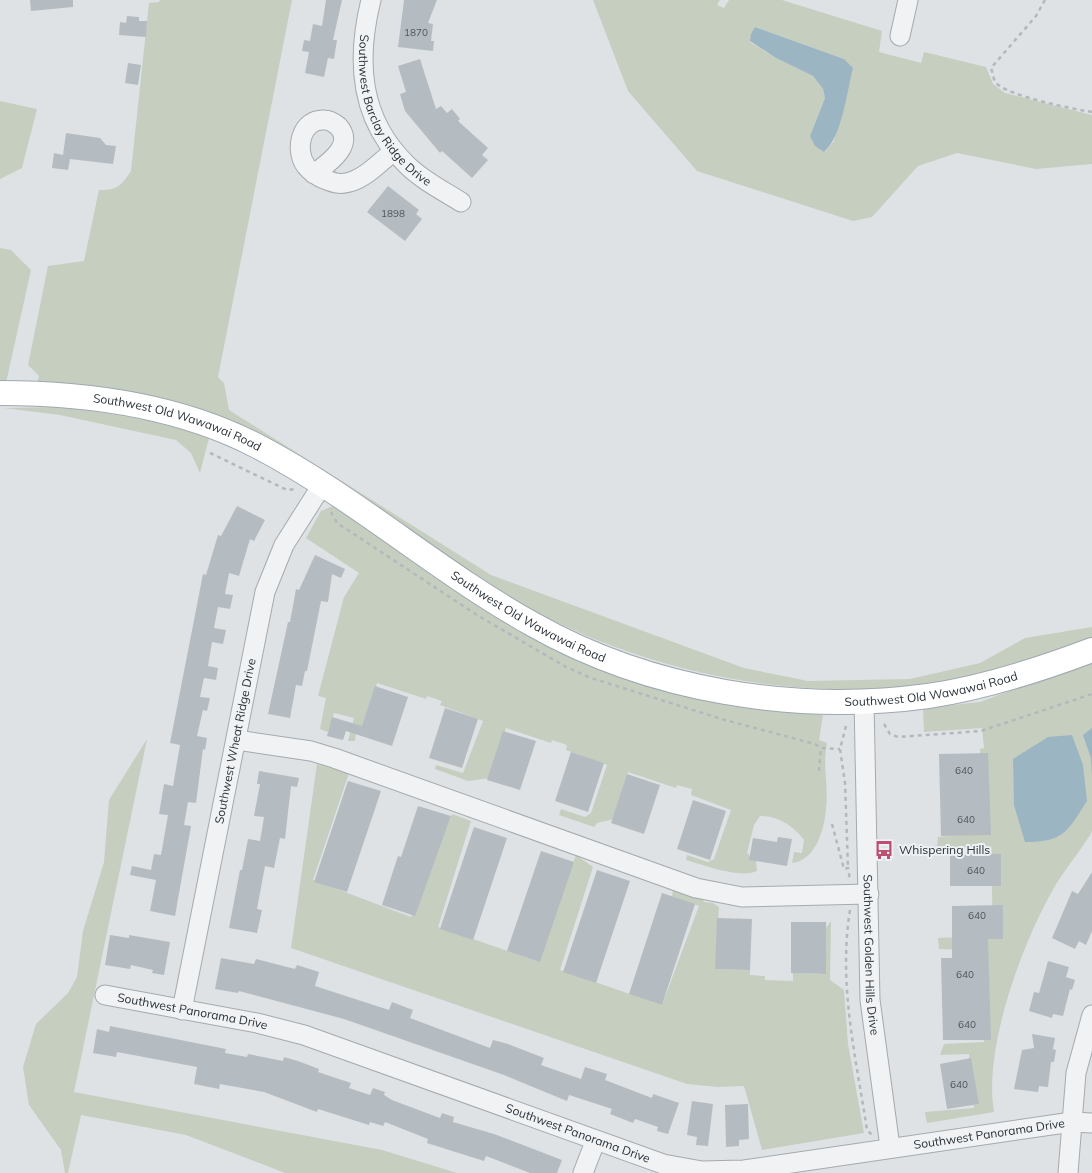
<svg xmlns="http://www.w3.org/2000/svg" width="1092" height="1173" viewBox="0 0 1092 1173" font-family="Mulish,sans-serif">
	<rect width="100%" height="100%" fill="#dee2e5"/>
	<!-- green -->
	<path fill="#c6cec0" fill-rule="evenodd" d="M160,0H292L218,377L224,383L229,410L491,575L744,668L808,681L910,679L980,663L1025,638L1092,627V640C1057,652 1020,667 984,675C822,711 643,678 501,592C441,555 384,515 325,477C293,456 261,435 226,419C168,392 101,388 37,383L39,376L28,365L48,266L84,261L99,190C118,190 121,186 131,171L149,3L159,2Z
		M593,0H720L717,5L724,8L729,0H782L882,31L879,52L921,63L924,52L986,67L993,84L1005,93L1092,115V164L1036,169L957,153L918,166L872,217L853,221L697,171L628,91ZM755,27L844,59L834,141L825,152L810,136L825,98L823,89L813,76L776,58L750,42Z
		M0,101L37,109L22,168L0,179Z
		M0,248L11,250L31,270L6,383H0Z
		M57,407C109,413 159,420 209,438L200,473L191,453L176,440L60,415L4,408Z
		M333,506L636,679L716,703L823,715L819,740L827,743C822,766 829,786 826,809C824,830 816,860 792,863L794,852L802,853L804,840C795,827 777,815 760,816L754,825L747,853L756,861L757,871C741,879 703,865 686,860L687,855L708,862L714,859L731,810L691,795L692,789L677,785L676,788L628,772L614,819L597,823L594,827L559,815L561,809L585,817L591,813L607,765L566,750L567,745L552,740L551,743L506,728L490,778L468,781L435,769L436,765L463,773L483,721L440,705L442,701L427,696L426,699L377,683L362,730L356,732L355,741H348L354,718L334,713L328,732L320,729L326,698L318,696L344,597L359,573L306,538L321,511Z
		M1092,660C1092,702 1092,744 1092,786C1092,799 1092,818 1092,831C1090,838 1060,876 1054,888C1022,943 983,1049 994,1112L927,1123L925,1112L974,1108L969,1054L940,1055L944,1044L984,1042V951L939,949L938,938L993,936L991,848L937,847L938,837L983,833L980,749L984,748L982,728L924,732L923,708L980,702Z
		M147,739L74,1092L382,1150L457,1173H285L186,1135L81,1115L68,1173H65L61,1150L29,1105L23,1067L36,1024L68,993L77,977L83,931L104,862L109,800Z
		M317,764L349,773L313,880L411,917L452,814L471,821L438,927L537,961L576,855L593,867L560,970L662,1005L699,906L672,897L673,889L702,897L704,902L713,903L719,907L715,969L750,970V975L765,976V980L793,981V973L821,974L826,970V928L831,921L830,980L844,990L848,1044L864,1133L762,1150L744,1086L718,1087L687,1084L291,948Z"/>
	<!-- water -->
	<path fill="#9cb5c2" d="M755,27L844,59L853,68C847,91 842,137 824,152L815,146L810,136L825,98L823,89L813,76L776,58L750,41L751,34Z
		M1092,728V777L1091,758L1083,735Z
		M1072,735L1083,765L1087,801C1067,832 1064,842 1025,842L1014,805L1013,759L1048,737Z"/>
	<!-- building -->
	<path fill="#b5bcc1" d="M30,0H73V7L31,11Z
		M326,0H342L333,40H337L334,59L328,58L324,77L305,73L309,52L302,51L304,40L310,41L313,24L322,26Z
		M404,0H437L428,23L433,24L431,41H434L433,51L398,47Z
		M127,16L139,17V21H147L146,37L119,35L120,22L126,23Z
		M420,59L436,109L441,106L447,113L452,109L460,119L458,121L488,148L482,155L488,160L472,178L442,151L440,153L405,111L400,94L406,92L398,66Z
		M128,63L141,65L138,85L125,83Z
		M66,133L100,138L106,145L116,146L113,164L70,159L68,170L52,168L54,153L63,155Z
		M388,186L419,210L416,214L422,219L405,241L367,212Z
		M237,506L265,520L254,541L250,539L239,576L229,573L225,594L233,595L230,609L218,607L214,628L226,630L223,644L212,642L208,666L218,668L216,680L204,678L200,697L210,698L207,711L203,710L197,736L207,738L205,750L203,749L196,803L188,802L184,825L191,826L175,916L150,911L156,880L130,875L132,866L151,870L154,854L161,855L168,815L159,814L164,784L173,786L180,745L170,743L203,574L206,575L218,535L221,536Z
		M315,555L345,569L341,578L332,574L328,602L321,601L307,671H305L302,686L296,685L290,718L268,714L288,622H290L296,589L299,590Z
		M375,686L408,697L392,746L346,731L343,740L327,736L332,717L362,726Z
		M445,708L478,719L462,768L429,758Z
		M503,731L536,741L520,790L487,780Z
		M571,752L604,763L588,812L555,801Z
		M988,753L991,835L941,836L939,754Z
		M259,771L299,778L297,787L291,786L285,839L280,838L274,868L265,866L257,909L262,910L257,933L229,928L240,870H242L248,839L260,841L264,817L254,816L260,784H257Z
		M627,774L660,785L644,834L611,823Z
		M348,781L381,791L347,892L314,882Z
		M693,800L726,811L710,860L677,849Z
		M418,806L451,816L415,916L382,905L398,856L401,857Z
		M474,827L507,838L473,940L440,929Z
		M778,837L792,839L787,866L749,860L753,838L777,842Z
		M541,851L574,862L540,962L507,951Z
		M1001,854V886H950V855Z
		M597,870L630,881L596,983L563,972Z
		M1092,872V931L1086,945L1079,941L1075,949L1052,938L1072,891L1078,894Z
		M662,893L695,904L662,1005L629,994Z
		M1003,905V939H988L991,1040H943L941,958H952V906Z
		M717,918L752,919L750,970L715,969Z
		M791,922H826V974L791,973Z
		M110,935L129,938V935L170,942L164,975L152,973L153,970L131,965L130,969L105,965Z
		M221,958L254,964L256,959L295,969L297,965L319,972L315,986L389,1010L392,1002L413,1010L410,1018L490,1048L493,1040L508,1044L544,1058L541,1065L581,1079L585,1067L607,1074L605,1080L652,1098L653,1094L679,1103L668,1134L657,1131L658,1127L635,1119L633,1123L610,1114L612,1109L569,1095L567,1101L504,1075L344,1019L239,991L238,993L215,989Z
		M1048,961L1069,967L1066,977L1075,980L1072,990L1070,989L1063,1016L1053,1014L1052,1018L1029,1011L1034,992L1039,993Z
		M110,1026L226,1049L225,1053L247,1057L248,1054L283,1061L284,1057L298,1061L319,1069L318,1072L351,1083L349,1088L370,1095L373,1088L385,1092L384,1095L392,1100L440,1118L442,1113L454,1117L453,1122L494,1134L562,1160L557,1173H530L486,1156L484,1161L427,1143L428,1139L385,1122L383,1126L370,1122L369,1125L318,1109L317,1112L264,1092L220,1084L219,1089L194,1084L197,1067L117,1052L116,1057L93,1053L97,1029L109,1032Z
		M1032,1034L1055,1038L1053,1049L1056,1050L1054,1062H1051L1048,1087L1039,1086L1038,1092L1014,1089L1022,1050L1034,1048Z
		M971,1058L979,1104L947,1109L940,1064Z
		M692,1101L713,1104L708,1146L696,1145L697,1137L687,1135Z
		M748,1104L749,1139L739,1140V1146L726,1147L725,1105Z"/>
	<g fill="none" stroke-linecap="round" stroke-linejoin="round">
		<!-- minor casing -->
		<g stroke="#a4aaae" stroke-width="21">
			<g id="minor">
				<path id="s1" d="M371,0C356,60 359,119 407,165C422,180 442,190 461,202"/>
				<path d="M900,36L908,0"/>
				<path d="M314,174C327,164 356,145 338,126C334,123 330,120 325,120C301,118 294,150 306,166C311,172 317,176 324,179C334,183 340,185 350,182C367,177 381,161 394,151"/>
				<path id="s2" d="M864,701L870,1000L890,1147"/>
				<path d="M237,740L311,751L334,758L696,888L742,897L869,894"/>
				<path id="s3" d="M105,995L257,1023L304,1035L663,1164L702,1171L744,1170L1072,1122L1092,1123"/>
				<path id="s4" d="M182,1010L265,592L284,545L322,485"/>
				<path d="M583,1173L595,1142"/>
				<path d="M1068,1173L1076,1073L1092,1015"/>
			</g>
		</g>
		<!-- major casing -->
		<g stroke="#9ea8b0" stroke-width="26">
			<g id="major">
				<path id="s5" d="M0,393C88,393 178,405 257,446C355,497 438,572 534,625C651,691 796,714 928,696C984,688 1039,670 1092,650"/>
			</g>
		</g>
		<!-- path -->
		<path stroke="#b4b8bc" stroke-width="2.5" stroke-dasharray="4 4" stroke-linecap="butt" d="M1045,0L1036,16L991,68C993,73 993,79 996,83C1008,96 1073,109 1092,112
			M210,453L287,490L296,489
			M331,512L337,523L477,615L566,667L591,678L725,720L815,744L821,748L840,749
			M884,724L890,734L898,737L981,731L1092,694
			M846,726L840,749L845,783L848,868
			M819,771L821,748
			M832,824L844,869L848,868L850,880
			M850,910C838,985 856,1057 867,1130L872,1135"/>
		<!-- minor -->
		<use href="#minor" stroke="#f0f2f4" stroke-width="19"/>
		<!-- major -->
		<use href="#major" stroke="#fff" stroke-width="24"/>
	</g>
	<!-- icons -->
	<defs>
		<g id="bus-bare" transform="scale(1.5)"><path d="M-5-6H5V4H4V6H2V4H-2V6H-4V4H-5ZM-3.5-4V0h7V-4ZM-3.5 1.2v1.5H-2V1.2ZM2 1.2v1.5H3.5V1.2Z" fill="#bd5072" stroke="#edf1f3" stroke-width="2.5" paint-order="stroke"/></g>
	</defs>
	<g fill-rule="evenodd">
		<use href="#bus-bare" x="884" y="850"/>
	</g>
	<g text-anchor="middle" stroke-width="4" stroke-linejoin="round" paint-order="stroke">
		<!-- number labels -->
		<g font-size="10" fill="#4c545c">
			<text x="416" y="36">1870</text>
			<text x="393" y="217">1898</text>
			<text x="964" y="774">640</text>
			<text x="966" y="823">640</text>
			<text x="976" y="874">640</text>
			<text x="977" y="919">640</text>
			<text x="965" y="978">640</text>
			<text x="967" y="1028">640</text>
			<text x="959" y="1088">640</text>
		</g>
		<!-- street labels -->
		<g font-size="12" fill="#29323a" stroke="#edf1f3">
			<text dy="4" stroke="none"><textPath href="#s1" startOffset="121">Southwest Barclay Ridge Drive</textPath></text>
			<text dy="4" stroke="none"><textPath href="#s5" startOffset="181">Southwest Old Wawawai Road</textPath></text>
			<text dy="4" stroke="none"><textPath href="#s5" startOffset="586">Southwest Old Wawawai Road</textPath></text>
			<text dy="4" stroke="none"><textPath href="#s5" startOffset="1006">Southwest Old Wawawai Road</textPath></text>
			<text dy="4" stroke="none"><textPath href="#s4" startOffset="274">Southwest Wheat Ridge Drive</textPath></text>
			<text dy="4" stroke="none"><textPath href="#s2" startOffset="254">Southwest Golden Hills Drive</textPath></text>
			<text dy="4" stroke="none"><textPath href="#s3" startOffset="89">Southwest Panorama Drive</textPath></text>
			<text dy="4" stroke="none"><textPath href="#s3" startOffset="914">Southwest Panorama Drive</textPath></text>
			<text dy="4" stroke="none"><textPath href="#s3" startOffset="494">Southwest Panorama Drive</textPath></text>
		</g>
		<!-- poi labels -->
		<g font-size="12" fill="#29323a" stroke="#edf1f3" text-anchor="start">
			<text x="899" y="854">Whispering Hills</text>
		</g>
	</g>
</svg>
